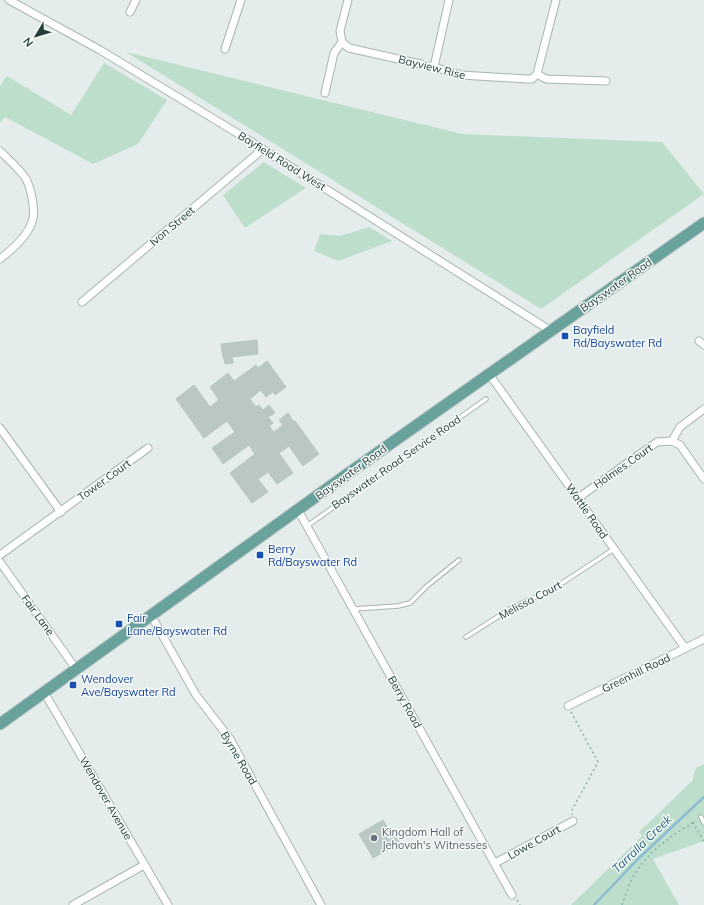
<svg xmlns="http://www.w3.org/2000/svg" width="704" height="905" viewBox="0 0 704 905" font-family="Mulish,sans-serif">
	<rect width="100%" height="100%" fill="#e4edeb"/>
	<!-- green -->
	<path fill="#bedecc" d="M126,52L462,134L662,142L704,194L541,309Z
		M104,63L167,100L138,144L93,164L5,117L0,123V86L7,76L71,115Z
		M264,162L306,188L245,228L223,195Z
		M369,227L392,241L338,261L314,251L320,234L340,236Z
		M704,764V841L653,859L679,905H571L642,836L639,832L692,781L696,768Z"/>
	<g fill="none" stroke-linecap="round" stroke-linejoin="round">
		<!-- stream -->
		<path stroke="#8dbbd1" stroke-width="2.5" d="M594,905L637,860L704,797"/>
	</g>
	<!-- building -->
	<path fill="#b9c8c5" stroke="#b7c7c3" d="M257,340L258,354L232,357L233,363L225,364L224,358H223L221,344Z
		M267,361L286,387L275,395L273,392L266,397L261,390L250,399L256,407L259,405L263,410L269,405L275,413L268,417L273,423L269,426L274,432L283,425L279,420L288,413L294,422L295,421L319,454L303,466L289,446L279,453L293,473L277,484L268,472L258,479L268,492L252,503L230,473L255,454L249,445L223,464L212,448L235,432L227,421L204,438L176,399L194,385L210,407L219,400L210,387L228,373L234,381L256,365L258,368Z
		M383,820L390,832L385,834L388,840L395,836L400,843L373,858L359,834Z"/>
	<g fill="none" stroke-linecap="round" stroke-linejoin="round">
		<!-- service casing -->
		<g stroke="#a7b5b3" stroke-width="5.5">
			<path id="service" d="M307,526L486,399
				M354,609L398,606L410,603L427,586L459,560
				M466,637L513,607L550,591L614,549
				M701,817L704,823"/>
		</g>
		<!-- minor casing -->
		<g stroke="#a7b5b3" stroke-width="9">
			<path id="minor" d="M9,0L100,50L242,136L551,331
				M348,0L340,31L342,42L349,48L434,67L461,75L527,79H532L537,74L556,0
				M130,12L136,0
				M225,49L241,0
				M434,67L449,0
				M537,74L546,79L606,81
				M325,93L334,53L342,42
				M0,151C7,158 24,173 27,181C31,189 35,209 33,218C30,234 13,249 0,259
				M82,302L263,149
				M699,341L704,345
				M489,374L685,648
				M0,428L61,512
				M672,441L680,445L704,479
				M578,498L657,442L672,441L680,427L704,409
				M298,510L512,895
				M0,555L148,448
				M0,562L76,669
				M151,615L196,695L230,739L321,905
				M44,692L168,905
				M568,706L704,639
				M495,863L573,821
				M73,905L144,865"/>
		</g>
		<!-- primary casing -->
		<g stroke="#c2c9c8" stroke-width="13">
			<path id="primary" d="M0,724L346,475L704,223"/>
		</g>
		<!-- path -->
		<path stroke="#85b1aa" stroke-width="1.5" stroke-dasharray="2 3" stroke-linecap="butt" d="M571,712L598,762L572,810V815
			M693,822L704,842
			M517,900L520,905
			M622,905C625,896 628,887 632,879C645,853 672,835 696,821"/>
		<!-- service -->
		<use href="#service" stroke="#fff" stroke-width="3.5"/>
		<!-- minor -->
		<use href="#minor" stroke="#fff" stroke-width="7"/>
		<!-- primary -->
		<use href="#primary" stroke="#69a29d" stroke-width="11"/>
	</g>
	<!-- markers -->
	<g fill="#1a4fb4" stroke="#f5faf8" stroke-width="1.5">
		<rect x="561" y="332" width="8" height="8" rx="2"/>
		<rect x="256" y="551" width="8" height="8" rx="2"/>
		<rect x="115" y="620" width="8" height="8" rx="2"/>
		<rect x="69" y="681" width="8" height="8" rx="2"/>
	</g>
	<circle fill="#6b7280" stroke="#f5faf8" stroke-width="1.5" cx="374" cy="838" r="4"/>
	<g text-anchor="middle" stroke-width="3" stroke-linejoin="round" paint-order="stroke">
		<!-- street labels -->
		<g font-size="11" fill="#243f3c" stroke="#f5faf8">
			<text transform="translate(432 67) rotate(14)" y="4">Bayview Rise</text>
			<text transform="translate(282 161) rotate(32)" y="4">Bayfield Road West</text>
			<text transform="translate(172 226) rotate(-40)" y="4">Ivon Street</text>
			<text transform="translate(616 285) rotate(-35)" y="4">Bayswater Road</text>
			<text transform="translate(396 462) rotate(-35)" y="4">Bayswater Road Service Road</text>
			<text transform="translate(623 466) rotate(-35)" y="4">Holmes Court</text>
			<text transform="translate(351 472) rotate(-36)" y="4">Bayswater Road</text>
			<text transform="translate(104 480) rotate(-36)" y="4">Tower Court</text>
			<text transform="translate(587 511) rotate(55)" y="4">Wattle Road</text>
			<text transform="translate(530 600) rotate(-28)" y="4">Melissa Court</text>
			<text transform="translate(38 615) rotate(54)" y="4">Fair Lane</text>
			<text transform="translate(636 673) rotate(-26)" y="4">Greenhill Road</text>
			<text transform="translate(405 702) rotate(61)" y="4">Berry Road</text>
			<text transform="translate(239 758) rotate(59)" y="4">Byrne Road</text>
			<text transform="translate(106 798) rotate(60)" y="4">Wendover Avenue</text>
			<text transform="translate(534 842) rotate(-29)" y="4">Lowe Court</text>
		</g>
		<!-- transit labels -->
		<g font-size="11" fill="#164399" stroke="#f5faf8" text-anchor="start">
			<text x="573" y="334">Bayfield<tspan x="573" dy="13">Rd/Bayswater Rd</tspan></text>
			<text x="268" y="553">Berry<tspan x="268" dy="13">Rd/Bayswater Rd</tspan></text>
			<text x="127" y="622">Fair<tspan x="127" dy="13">Lane/Bayswater Rd</tspan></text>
			<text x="81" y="683">Wendover<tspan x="81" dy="13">Ave/Bayswater Rd</tspan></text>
		</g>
		<!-- worship labels -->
		<g font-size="11" fill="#5b616d" stroke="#f5faf8" text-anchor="start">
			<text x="382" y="836">Kingdom Hall of<tspan x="382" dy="13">Jehovah's Witnesses</tspan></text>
		</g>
		<!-- water labels -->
		<g font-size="12" font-style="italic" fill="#1e5b7b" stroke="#f5faf8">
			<text transform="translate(642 844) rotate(-44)" y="4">Tarralla Creek</text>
		</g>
	</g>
	<!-- north arrow -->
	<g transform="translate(36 36) rotate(232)" stroke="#f5faf8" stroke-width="3" paint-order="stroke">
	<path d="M0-3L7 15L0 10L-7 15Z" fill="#243f3c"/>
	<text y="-6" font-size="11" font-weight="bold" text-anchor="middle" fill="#243f3c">N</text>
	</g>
</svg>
